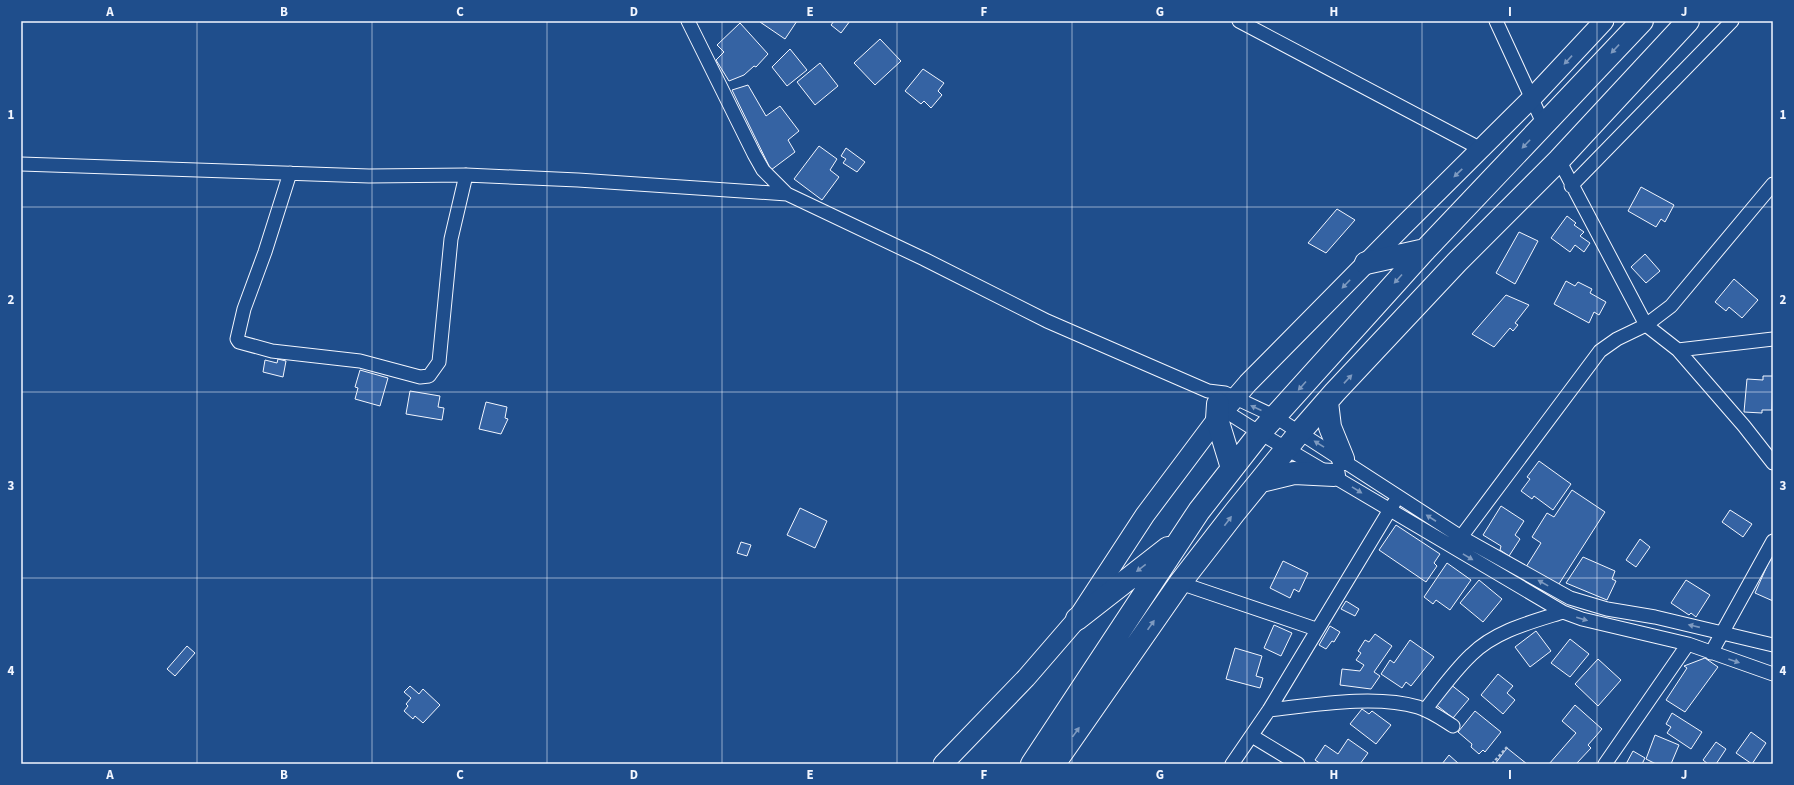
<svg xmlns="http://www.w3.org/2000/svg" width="1794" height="785" viewBox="0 0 1794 785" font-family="'Source Sans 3',sans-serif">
	<rect width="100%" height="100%" fill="#1f4e8c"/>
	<!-- building -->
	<path fill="#3563a3" stroke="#f2f6ff" d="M761,21H797L785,39L760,22Z
		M834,21H850L841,33L831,25Z
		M740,23L768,54L756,67L754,66L744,75L729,81L716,60L724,52L717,45Z
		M880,39L901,61L875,85L854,63Z
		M790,49L807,70L787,86L772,67Z
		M820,63L838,86L815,105L797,82Z
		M923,69L944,83L938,91L942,95L931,108L924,101L921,104L905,91Z
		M748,85L766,116L780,106L799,131L788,140L795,152L771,170L732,90Z
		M819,146L837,159L830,170L839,177L822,200L794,179Z
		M846,148L865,162L857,172L843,163L846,159L841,156Z
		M1641,187L1674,205L1665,222L1661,219L1656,227L1628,211Z
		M1337,209L1355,220L1326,253L1308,243Z
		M1567,216L1576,223L1574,225L1584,232L1580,236L1590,243L1584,252L1575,245L1570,252L1551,238Z
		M1519,232L1538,241L1515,284L1496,273Z
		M1645,254L1660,271L1646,283L1631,267Z
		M1734,279L1758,300L1742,318L1729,307L1726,311L1715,302Z
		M1566,281L1575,286L1578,282L1592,289L1590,293L1606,302L1599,315L1594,312L1589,323L1554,304Z
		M1506,295L1529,305L1515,323L1518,325L1513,331L1510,328L1494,347L1472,334Z
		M278,359L286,361L283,377L263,372L265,360L277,363Z
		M360,370L388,378L380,406L355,399L358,388L355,387Z
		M1763,376H1773L1772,410H1762V413L1744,412L1747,379L1763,380Z
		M410,391L440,396L438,407L444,408L442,420L406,414Z
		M486,402L507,407L505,418L508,419L501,434L479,429Z
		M1539,461L1571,484L1553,510L1534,496L1532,499L1521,491L1530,479L1527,477Z
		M1572,490L1605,512L1557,587L1526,567L1541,543L1532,537L1547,513L1554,517Z
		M1501,506L1524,521L1515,535L1520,539L1509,556L1500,550L1501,546L1483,535Z
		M800,508L827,521L815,548L787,535Z
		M1730,510L1752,524L1743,537L1722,522Z
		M1396,525L1440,554L1434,563L1437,566L1426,582L1379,550Z
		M1640,539L1650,547L1636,567L1626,560Z
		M741,542L751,545L747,556L737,553Z
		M1583,557L1615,571L1612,579L1616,581L1607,600L1566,583Z
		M1771,557L1773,558V601L1755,593Z
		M1283,561L1308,573L1299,592L1294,589L1290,598L1270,588Z
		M1447,563L1471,580L1450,610L1436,600L1433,604L1424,597Z
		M1479,580L1502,599L1483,622L1460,603Z
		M1686,580L1710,595L1696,617L1691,613L1689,615L1671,603Z
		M1346,601L1359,609L1355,616L1341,609Z
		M1274,625L1292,633L1281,656L1264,648Z
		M1330,626L1340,632L1334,642L1332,641L1326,649L1319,645Z
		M1536,631L1551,651L1530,667L1515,647Z
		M1375,634L1392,646L1374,672L1380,676L1371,689L1340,685L1342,669L1360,671L1364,665L1356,660L1361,653L1358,651L1365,640L1369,642Z
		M1570,639L1589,654L1570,677L1551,663Z
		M1410,640L1434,657L1411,686L1406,682L1402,688L1381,674L1390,660L1394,663Z
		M187,646L195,653L175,676L167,669Z
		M1235,648L1262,656L1256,676L1263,678L1260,688L1226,679Z
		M1705,658L1718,667L1685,712L1666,700L1687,668L1684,666Z
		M1598,659L1621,680L1598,706L1575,684Z
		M1498,674L1513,686L1507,693L1515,700L1503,714L1481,695Z
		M1450,684L1469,699L1453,718L1435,704Z
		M410,686L419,694L423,689L440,705L423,723L415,716L413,719L404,711L408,706L406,704L411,698L404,692Z
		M1575,705L1602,729L1588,745L1591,748L1576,764H1549L1576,733L1562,721Z
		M1362,709L1369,714L1372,711L1391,725L1376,744L1350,724Z
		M1475,711L1501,732L1485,752L1483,750L1479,754L1471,747L1472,744L1458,732Z
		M1672,713L1702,732L1691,749L1667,733L1671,727L1666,724Z
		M1751,732L1766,743L1752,764L1736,753Z
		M1655,735L1679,745L1671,764H1656L1646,759Z
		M1348,739L1368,753L1360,764H1321L1315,760L1325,745L1338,754Z
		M1716,742L1726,749L1716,764H1708L1703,760Z
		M1507,748L1527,764H1495Z
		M1633,751L1645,758L1642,764H1626Z
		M1449,755L1459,764H1442Z"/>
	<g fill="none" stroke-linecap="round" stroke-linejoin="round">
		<!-- street casing -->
		<g stroke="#f2f6ff" stroke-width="15">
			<path id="street" d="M688,21L754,154L763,170L787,194L924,259L1047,321L1208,391L1225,393L1274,416L1461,537L1570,598L1607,609L1655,617L1773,645
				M1239,21L1481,149
				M1496,21L1544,125
				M1559,160L1646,325L1678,350L1744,426L1773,463
				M21,164L369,176L466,175L578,180L787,194
				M290,173L265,252L244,309L237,339L239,342L272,351L360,361L420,377L429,376L439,362L451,239L466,175
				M1571,186L1732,21
				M1678,350L1773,339
				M1220,406L1225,411L1260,433L1563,612L1582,619L1688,644L1773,674
				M1461,537L1600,351L1617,339L1646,325L1671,306L1773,184
				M1180,583L1316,629
				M1711,653L1773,541
				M1269,710C1313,705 1375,694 1418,707C1431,711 1442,719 1453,726
				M1425,710C1440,691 1454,671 1471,655C1495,631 1531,622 1563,612
				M1252,736L1298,764
				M1232,764L1269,710L1394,503
				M1605,764L1688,644"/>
		</g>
		<!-- secondary casing -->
		<g stroke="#f2f6ff" stroke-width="21">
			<path id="secondary" d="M943,764L1026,678L1077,619L1145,515L1217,419L1248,383L1404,225L1531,99L1604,21"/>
		</g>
		<!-- highway casing -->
		<g stroke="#f2f6ff" stroke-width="24">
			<path id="highway" d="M1366,263L1425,250
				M1327,402L1330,427L1343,459
				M1218,404L1217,419L1232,468
				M1261,481L1294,473L1334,475
				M1077,619L1168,548
				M1032,764L1199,511L1260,433L1425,250L1642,21
				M1054,764L1180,583L1235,512L1300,432L1335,392L1457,262L1559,160L1688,21"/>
		</g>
		<!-- path -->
		<path stroke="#b3c4dc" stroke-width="2.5" stroke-dasharray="3 2" stroke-linecap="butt" d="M1492,764L1507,747"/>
		<!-- street -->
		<use href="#street" stroke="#1f4e8c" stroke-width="13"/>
		<!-- secondary -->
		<use href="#secondary" stroke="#1f4e8c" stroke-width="19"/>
		<!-- highway -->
		<use href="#highway" stroke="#1f4e8c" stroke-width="22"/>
	</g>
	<!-- one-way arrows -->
	<defs><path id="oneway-solid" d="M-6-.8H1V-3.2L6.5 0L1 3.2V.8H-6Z"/></defs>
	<g fill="#7e9ac0">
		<use href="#oneway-solid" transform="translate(1615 49) rotate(133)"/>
		<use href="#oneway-solid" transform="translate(1568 60) rotate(133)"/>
		<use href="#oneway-solid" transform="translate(1526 144) rotate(134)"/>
		<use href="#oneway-solid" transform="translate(1458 173) rotate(136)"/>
		<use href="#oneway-solid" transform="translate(1398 279) rotate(132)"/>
		<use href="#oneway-solid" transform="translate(1346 284) rotate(134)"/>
		<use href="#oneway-solid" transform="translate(1348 379) rotate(-47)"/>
		<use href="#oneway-solid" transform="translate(1302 386) rotate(132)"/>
		<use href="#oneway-solid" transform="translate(1256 408) rotate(-156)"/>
		<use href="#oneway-solid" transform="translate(1319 444) rotate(-148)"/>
		<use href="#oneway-solid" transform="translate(1357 490) rotate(32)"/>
		<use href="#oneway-solid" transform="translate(1431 518) rotate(-147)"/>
		<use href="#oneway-solid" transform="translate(1228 521) rotate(-53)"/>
		<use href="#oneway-solid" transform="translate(1468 557) rotate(31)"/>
		<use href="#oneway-solid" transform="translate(1141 568) rotate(142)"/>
		<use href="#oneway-solid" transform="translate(1543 583) rotate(-151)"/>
		<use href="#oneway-solid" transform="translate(1582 619) rotate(16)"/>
		<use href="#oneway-solid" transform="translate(1151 625) rotate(-55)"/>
		<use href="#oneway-solid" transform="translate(1694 626) rotate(-167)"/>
		<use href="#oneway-solid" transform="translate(1734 661) rotate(19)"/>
		<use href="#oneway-solid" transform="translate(1076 732) rotate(-55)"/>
	</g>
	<!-- grid -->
	<path fill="none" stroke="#f2f6ff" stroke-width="1" stroke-opacity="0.55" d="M197,21V764M372,21V764M547,21V764M722,21V764M897,21V764M1072,21V764M1247,21V764M1422,21V764M1597,21V764M21,207H1773M21,392H1773M21,578H1773"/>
	<!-- border -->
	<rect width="1794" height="785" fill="none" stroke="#1f4e8c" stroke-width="44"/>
	<rect x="22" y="22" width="1750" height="741" fill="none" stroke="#f2f6ff" stroke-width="1.5"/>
	<g font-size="13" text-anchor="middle" font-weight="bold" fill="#f2f6ff">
		<text x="110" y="16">A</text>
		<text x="284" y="16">B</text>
		<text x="460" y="16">C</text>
		<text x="634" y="16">D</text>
		<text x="810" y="16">E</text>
		<text x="984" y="16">F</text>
		<text x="1160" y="16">G</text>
		<text x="1334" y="16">H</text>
		<text x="1510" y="16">I</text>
		<text x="1684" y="16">J</text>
		<text x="11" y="119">1</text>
		<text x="1783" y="119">1</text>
		<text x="11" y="304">2</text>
		<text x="1783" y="304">2</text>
		<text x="11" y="490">3</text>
		<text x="1783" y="490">3</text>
		<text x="11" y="675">4</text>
		<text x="1783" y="675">4</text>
		<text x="110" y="779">A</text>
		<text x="284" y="779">B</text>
		<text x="460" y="779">C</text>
		<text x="634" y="779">D</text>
		<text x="810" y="779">E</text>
		<text x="984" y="779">F</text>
		<text x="1160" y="779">G</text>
		<text x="1334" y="779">H</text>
		<text x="1510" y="779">I</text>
		<text x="1684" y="779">J</text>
	</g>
</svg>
